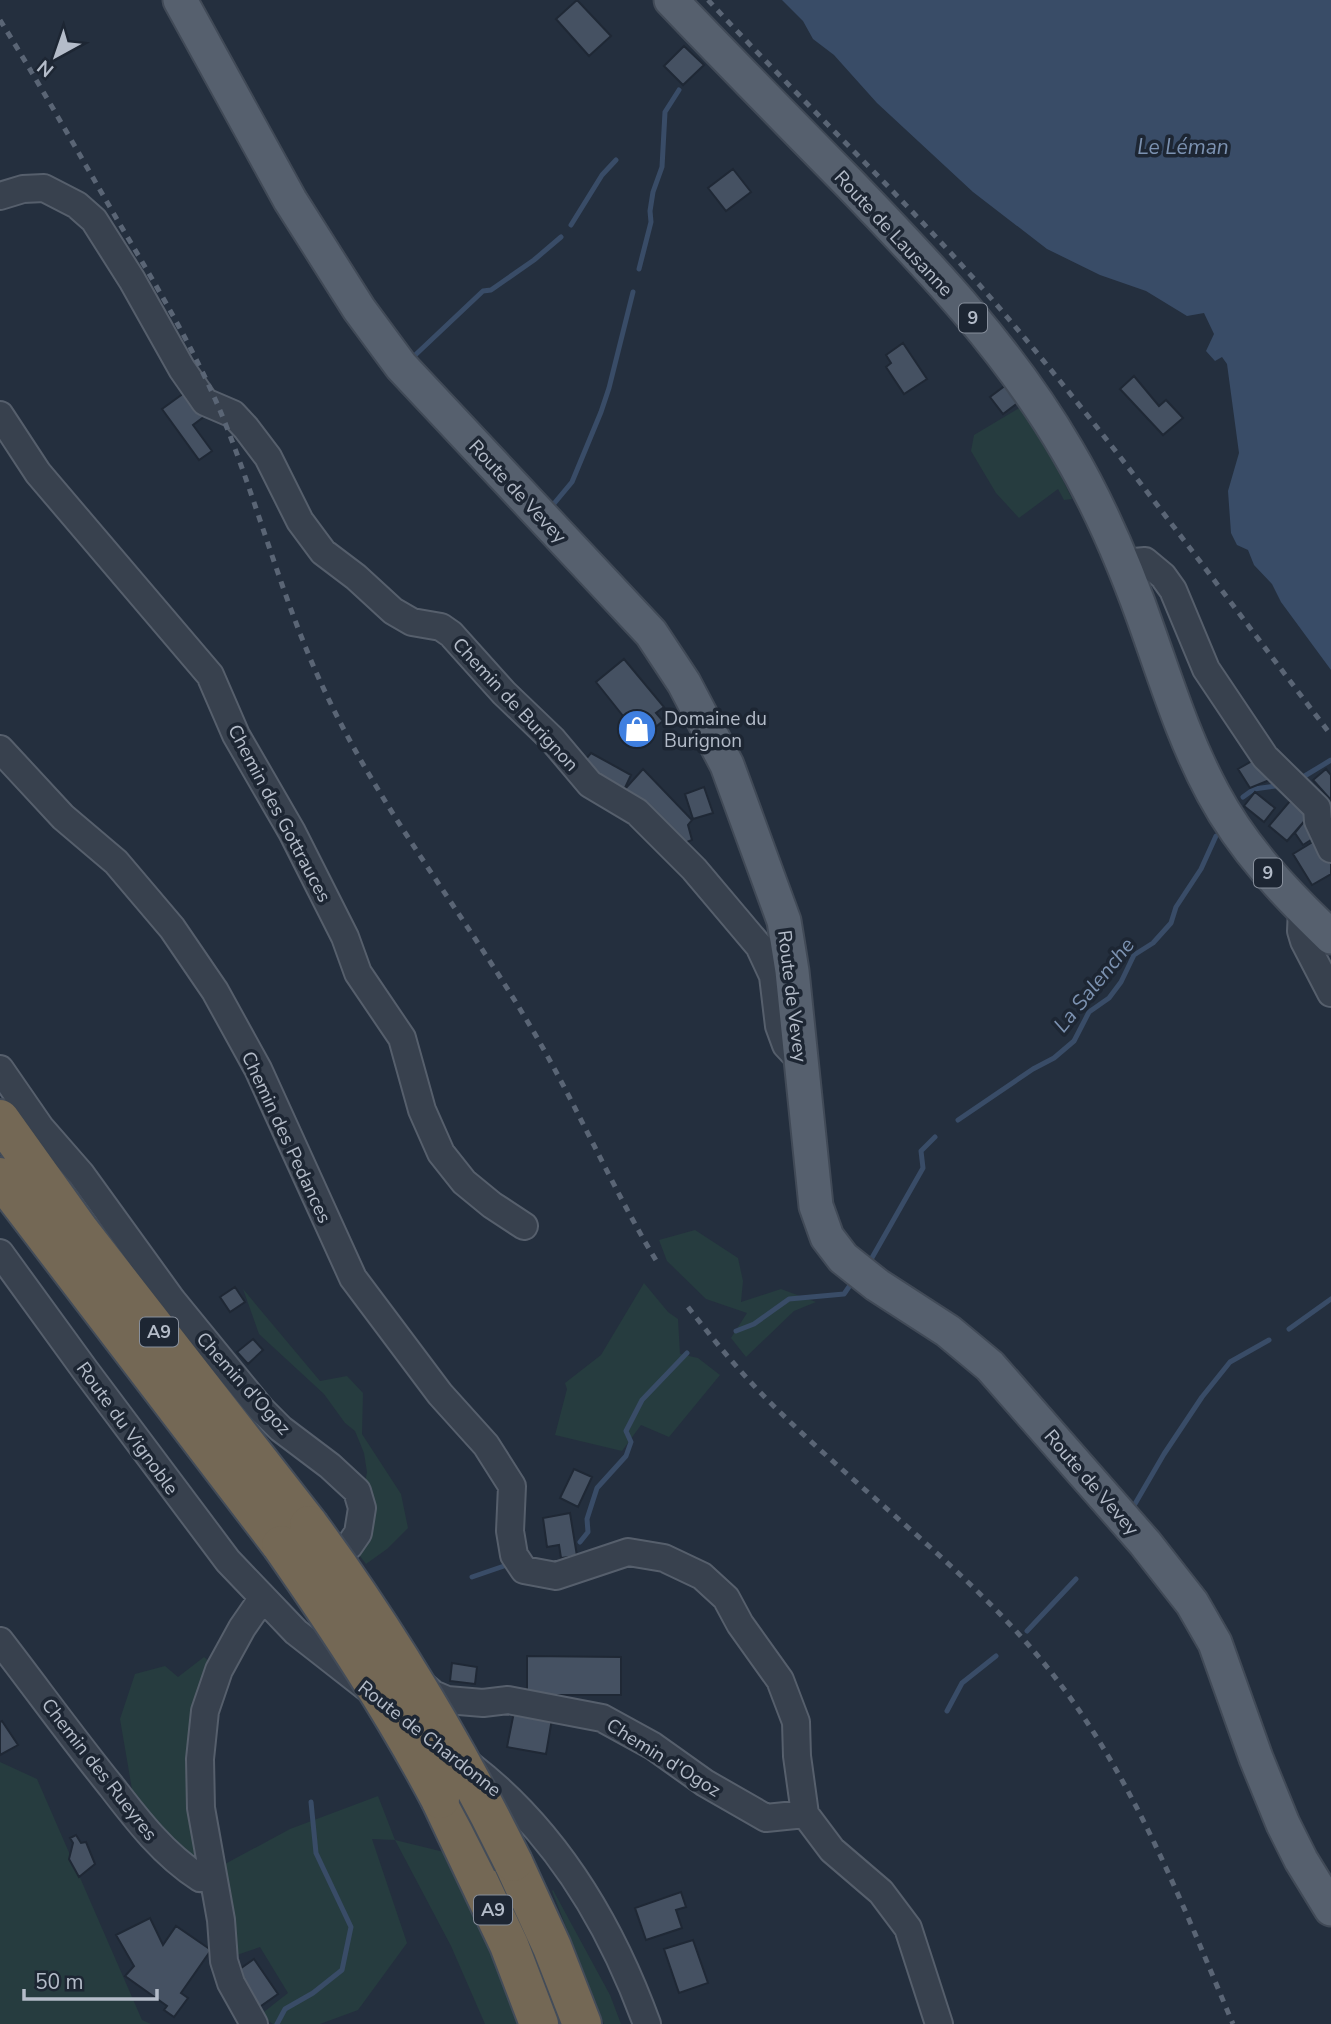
<svg xmlns="http://www.w3.org/2000/svg" width="1331" height="2024" viewBox="0 0 1331 2024" font-family="'Nunito Sans',sans-serif">
	<rect width="100%" height="100%" fill="#242f3e"/>
	<!-- green -->
	<path fill="#263c3f" d="M1026,404L1072,499L1064,500L1058,489L1019,518L996,493L971,451L974,435Z
		M695,1230L738,1258L743,1281L741,1302L781,1289L816,1302L794,1311L746,1357L731,1338L747,1313L706,1299L667,1261L659,1240Z
		M644,1283L668,1312L678,1319L680,1354L698,1358L720,1375L669,1437L641,1425L622,1451L555,1435L567,1389L565,1383L601,1355Z
		M243,1289L320,1381L347,1376L363,1393L362,1434L401,1494L408,1528L387,1549L366,1564L353,1547L367,1472L364,1453L355,1431L345,1423L324,1394L259,1334Z
		M204,1657L219,1670L205,1711L212,1871L290,1829L378,1796L395,1840L448,1853L482,1924L520,2024H485L451,1946L395,1840L372,1839L407,1943L358,2010L320,2024H273L260,2015L288,1993L260,1947L231,1957L212,1872L168,1845L134,1801L120,1719L135,1674L165,1666L178,1677Z
		M0,1762L37,1779L142,2020L151,2024H0Z
		M553,1890L610,1995L621,2024H604L552,1891Z"/>
	<!-- water -->
	<path fill="#394c67" d="M782,0H1331V670L1281,602L1272,584L1254,565L1248,550L1237,545L1231,533L1228,491L1239,453L1227,364L1222,357L1215,361L1206,351L1214,334L1204,313L1187,316L1146,291L1100,275L1047,249L973,192L877,103L834,55L813,39L803,21Z"/>
	<g fill="none" stroke-linecap="round" stroke-linejoin="round">
		<!-- stream -->
		<path stroke="#394c67" stroke-width="5" d="M571,225L602,175L616,160
			M639,269L651,222L650,211L653,192L662,167L665,112L679,90
			M411,359L483,291L491,290L534,260L561,237
			M552,506L572,482L601,412L609,388L633,292
			M1298,780L1331,760
			M1243,797L1254,789L1282,785
			M958,1120L1033,1069L1054,1058L1074,1041L1089,1012L1109,998L1121,982L1134,955L1153,943L1171,923L1176,907L1201,869L1216,836
			M869,1263L923,1168L921,1151L935,1137
			M1289,1329L1331,1299
			M736,1331L754,1324L789,1299L844,1294L853,1281
			M1132,1509L1164,1454L1202,1397L1230,1362L1269,1340
			M580,1542L588,1532L587,1519L597,1488L626,1456L631,1442L626,1431L642,1400L687,1353
			M472,1577L504,1566
			M1027,1631L1076,1579
			M947,1711L962,1683L996,1656
			M277,2024L285,2009L313,1993L342,1970L351,1927L316,1853L311,1802"/>
	</g>
	<!-- building -->
	<path fill="#455162" stroke="#1f2835" stroke-width="2" d="M577,0L611,36L589,56L556,19Z
		M684,46L704,65L683,85L664,66Z
		M733,169L751,192L726,211L708,188Z
		M903,343L927,379L904,394L886,367L891,363L886,355Z
		M1134,376L1159,406L1166,400L1183,418L1163,435L1120,389Z
		M1006,385L1019,402L1003,414L990,397Z
		M191,388L209,413L193,425L212,451L199,460L162,409Z
		M624,659L664,707L656,713L663,721L647,734L641,727L635,731L596,682Z
		M591,753L631,775L623,792L580,766Z
		M1259,757L1272,779L1250,788L1238,769Z
		M643,769L692,820L688,825L692,840L682,844L625,789Z
		M1326,769L1331,775V800L1313,780Z
		M704,787L713,813L693,819L685,794Z
		M1255,792L1275,808L1264,822L1244,806Z
		M1290,801L1308,817L1287,841L1269,826Z
		M1307,818L1317,836L1303,845L1295,833Z
		M1316,840L1331,864V874L1312,885L1293,854Z
		M235,1287L245,1302L230,1312L220,1297Z
		M253,1339L263,1350L248,1364L237,1352Z
		M574,1469L592,1477L578,1507L560,1498Z
		M570,1513L577,1556L561,1558L559,1545L547,1547L543,1518Z
		M527,1656L621,1657V1695H527Z
		M452,1663L477,1667L475,1684L450,1681Z
		M514,1712L552,1719L546,1754L507,1747Z
		M2,1721L18,1745L0,1755V1722Z
		M76,1835L81,1843L86,1842L95,1864L79,1877L69,1859L73,1843L70,1838Z
		M681,1892L686,1907L676,1910L682,1928L646,1940L635,1908Z
		M150,1918L163,1945L176,1926L211,1950L181,1993L188,1998L174,2017L164,2010L167,2006L125,1976L134,1966L116,1935Z
		M693,1940L708,1983L679,1993L664,1949Z
		M254,1959L278,1994L254,2011L230,1976Z"/>
	<g fill="none" stroke-linecap="round" stroke-linejoin="round">
		<!-- minor casing -->
		<g stroke="#565f6c" stroke-width="30">
			<path id="minor" d="M0,196L23,189L44,188L77,205L94,220L132,280L182,369L205,402L233,414L246,428L268,457L300,521L323,552L356,577L393,611L412,622L441,627L451,634L504,693L552,739L590,784L637,812L694,869L759,946L773,976L779,1026L786,1045L801,1061
				M0,415L38,473L210,675L236,735L292,832L345,937L358,973L402,1038L422,1110L441,1153L464,1182L492,1205L524,1226
				M1123,563L1145,561L1163,576L1173,590L1206,669L1265,757L1317,808L1318,821L1331,849
				M0,749L63,817L116,862L172,928L215,991L258,1069L353,1278L440,1394L486,1445L512,1486L510,1531L514,1555L524,1570L556,1576L628,1552L664,1558L702,1576L726,1598L740,1624L780,1680L796,1722L797,1756L805,1814L832,1850L881,1892L908,1928L939,2024
				M1302,909L1301,931L1304,941L1331,993
				M0,1069L40,1127L81,1174L172,1300L261,1409L281,1429L330,1466L357,1491L362,1508L358,1533L349,1546L323,1571
				M0,1253L85,1370L228,1561L296,1632L370,1690
				M0,1641C37,1689 73,1739 111,1786C137,1820 164,1855 200,1878L212,1872
				M419,1682L433,1694L447,1700L483,1703L508,1700L602,1718L653,1746L705,1783L766,1818L805,1814
				M471,1766C555,1831 611,1925 647,2024
				M254,2024L231,1983L224,1961L221,1920L201,1808L200,1759L205,1711L219,1670L242,1628L262,1599"/>
		</g>
		<!-- major casing -->
		<g stroke="#414a57" stroke-width="37">
			<path id="major" d="M180,0L290,200L359,309L401,366L651,633L684,683L727,765L784,921L792,971L816,1206L827,1237L843,1258L877,1285L948,1331L990,1366L1145,1543L1192,1603L1215,1643L1256,1758L1283,1824L1301,1860L1331,1909
				M671,0C730,62 790,123 850,184C930,267 1009,350 1067,450C1102,509 1128,572 1150,636C1169,690 1186,743 1213,793C1243,849 1286,894 1331,937"/>
		</g>
		<!-- highway casing -->
		<g stroke="#434c59" stroke-width="42">
			<path id="highway" d="M0,1119L80,1231L309,1525
				M0,1177L281,1545
				M440,1799L509,1945L539,2024
				M513,1862L552,1947L582,2024"/>
		</g>
		<!-- minor -->
		<use href="#minor" stroke="#38414e" stroke-width="26"/>
		<!-- major -->
		<use href="#major" stroke="#56606e" stroke-width="33"/>
		<!-- highway -->
		<use href="#highway" stroke="#746855" stroke-width="38"/>
		<!-- rail -->
		<path stroke="#5a6575" stroke-width="5" stroke-dasharray="7 7" stroke-linecap="butt" d="M708,0C803,103 905,198 996,304C1114,442 1221,591 1331,735
			M0,20C41,86 79,154 118,221C154,282 191,343 219,408C259,504 283,606 329,700C383,812 462,912 526,1019C574,1098 609,1183 657,1262
			M688,1307C718,1346 750,1384 786,1418C864,1493 952,1559 1025,1641C1124,1752 1176,1889 1233,2024"/>
		<!-- highway-bridge casing -->
		<g stroke="#434c59" stroke-width="42" stroke-linecap="butt">
			<path id="highway-bridge" d="M309,1525C387,1631 455,1744 513,1862
				M281,1545C338,1627 393,1710 440,1799"/>
		</g>
		<!-- highway-bridge -->
		<use href="#highway-bridge" stroke="#746855" stroke-width="38"/>
	</g>
	<!-- icons -->
	<defs>
		<g id="shop-disc" transform="scale(2.0125)"><circle r="9.5" fill="#3f7fe0" stroke="#1d2633"/><path d="M-5-2.5h2.3a2.7 3.5 0 0 1 5.4 0H5L5.5 6h-11ZM-1.5-2.5h3a1.5 2.3 0 0 0-3 0Z" fill="#fff"/></g>
	</defs>
	<g fill-rule="evenodd">
		<use href="#shop-disc" x="637" y="729"/>
	</g>
	<g text-anchor="middle" stroke-width="7" stroke-linejoin="round" paint-order="stroke">
		<!-- shield labels -->
		<g fill="#1d2633" stroke="#878f9c" stroke-width="2">
			<rect x="959" y="303.5" width="28" height="29" rx="5"/>
			<rect x="1254" y="858.5" width="28" height="29" rx="5"/>
			<rect x="140" y="1317.5" width="38" height="29" rx="5"/>
			<rect x="474" y="1895.5" width="38" height="29" rx="5"/>
		</g>
		<g font-size="18" font-weight="bold" fill="#b4bcc9">
			<text x="973" y="324">9</text>
			<text x="1268" y="879">9</text>
			<text x="159" y="1338">A9</text>
			<text x="493" y="1916">A9</text>
		</g>
		<!-- street labels -->
		<g font-size="19" fill="#b4bcc9" stroke="#1d2633">
			<text transform="translate(894 233) rotate(47)" y="7">Route de Lausanne</text>
			<text transform="translate(518 491) rotate(47)" y="7">Route de Vevey</text>
			<text transform="translate(516 704) rotate(47)" y="7">Chemin de Burignon</text>
			<text transform="translate(280 813) rotate(62)" y="7">Chemin des Gottrauces</text>
			<text transform="translate(793 996) rotate(83)" y="7">Route de Vevey</text>
			<text transform="translate(287 1137) rotate(65)" y="7">Chemin des Pedances</text>
			<text transform="translate(244 1383) rotate(48)" y="7">Chemin d'Ogoz</text>
			<text transform="translate(128 1428) rotate(54)" y="7">Route du Vignoble</text>
			<text transform="translate(1092 1482) rotate(49)" y="7">Route de Vevey</text>
			<text transform="translate(430 1738) rotate(38)" y="7">Route de Chardonne</text>
			<text transform="translate(664 1757) rotate(32)" y="7">Chemin d'Ogoz</text>
			<text transform="translate(100 1769) rotate(52)" y="7">Chemin des Rueyres</text>
		</g>
		<!-- poi labels -->
		<g font-size="19" fill="#b4bcc9" stroke="#1d2633" text-anchor="start">
			<text x="664" y="725">Domaine du<tspan x="664" dy="22">Burignon</tspan></text>
		</g>
		<!-- water labels -->
		<g font-size="21" font-style="italic" fill="#7c92b1" stroke="#1d2633">
			<text x="1183" y="154">Le Léman</text>
			<text transform="translate(1094 985) rotate(-51)" y="7">La Salenche</text>
		</g>
	</g>
	<!-- north arrow -->
	<g transform="translate(56 56) rotate(220)" stroke="#1d2633" stroke-width="5" paint-order="stroke">
	<path d="M0-5L12 26L0 18L-12 26Z" fill="#b4bcc9"/>
	<text y="-10" font-size="19" font-weight="bold" text-anchor="middle" fill="#b4bcc9">N</text>
	</g>
	<!-- scale -->
	<path d="M24 1989v10h133v-10" fill="none" stroke="#b4bcc9" stroke-width="3.5"/>
	<text x="35" y="1989" font-size="21" fill="#b4bcc9" stroke="#1d2633" stroke-width="5" paint-order="stroke">50 m</text>
</svg>
